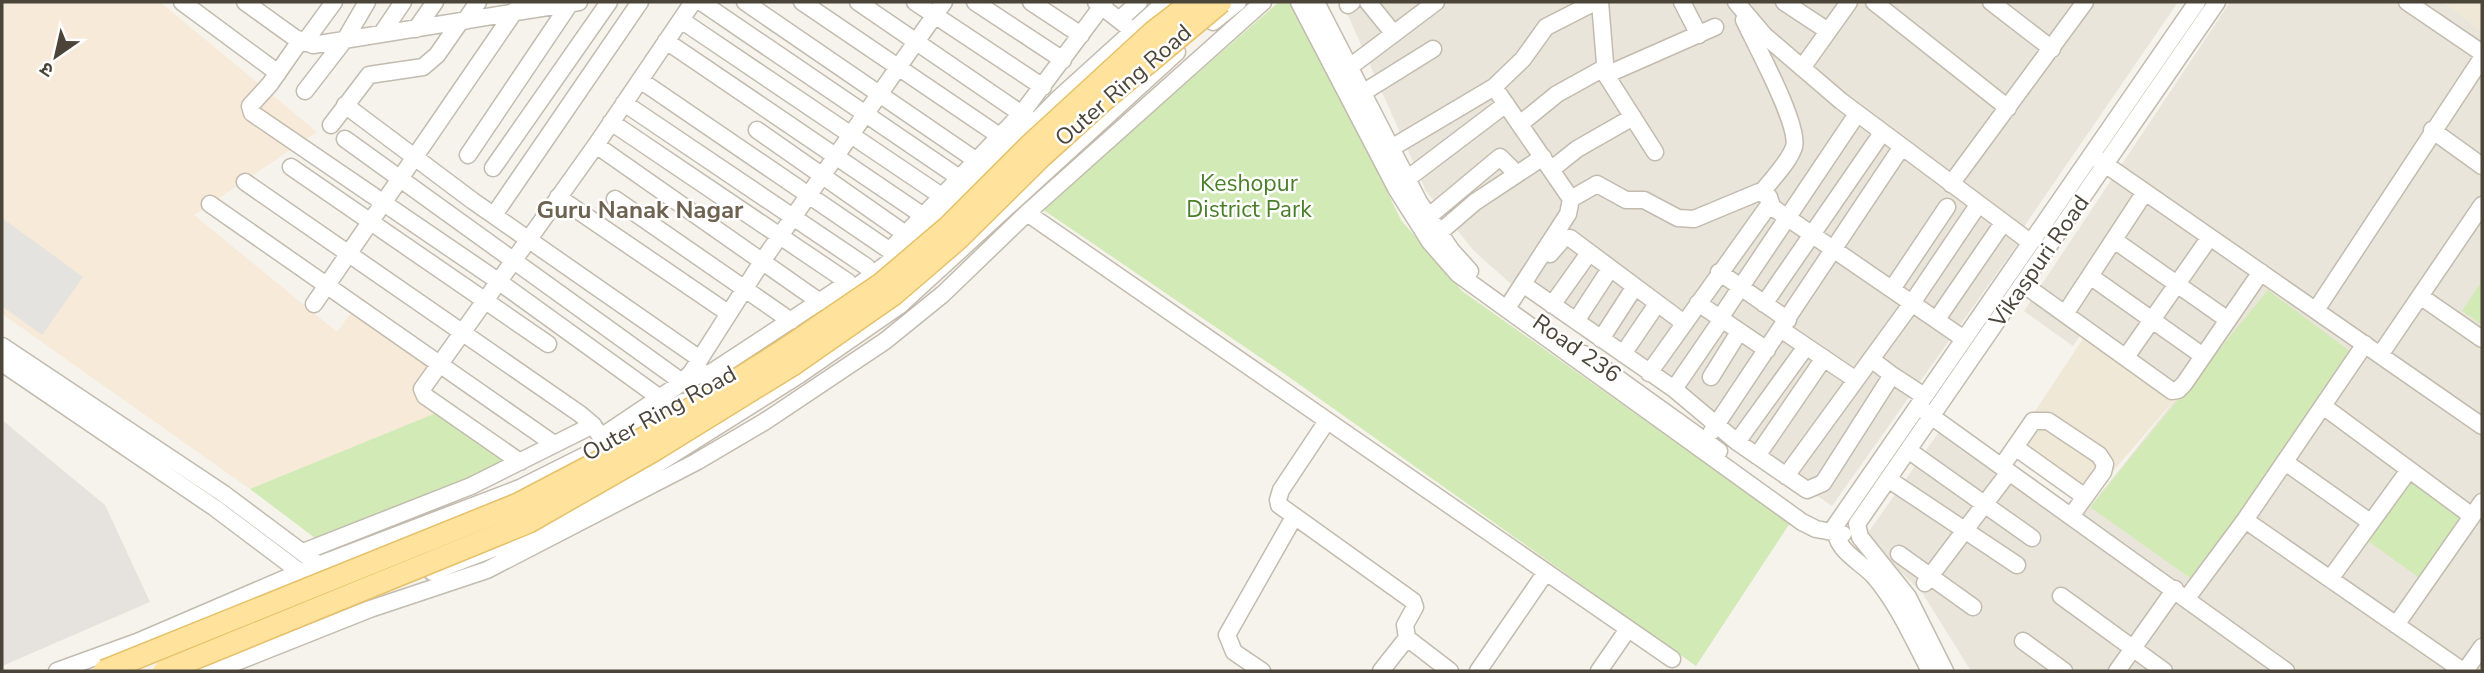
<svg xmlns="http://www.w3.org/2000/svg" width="2484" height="673" viewBox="0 0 2484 673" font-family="'Nunito Sans','Noto Sans Devanagari',sans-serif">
	<rect width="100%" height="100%" fill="#f6f3ec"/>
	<!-- residential -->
	<path fill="#eae5da" d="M1342,2H2178L2021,231L2026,232L1832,506L1518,290L1474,251L1426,191Z
		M2230,2H2443L2482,31V671H1971L1923,594L1865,537L1941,429L2080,519L2182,391L2089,323L2073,346L2024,311Z"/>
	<!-- commercial -->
	<path fill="#f7ead8" d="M2,2H160L317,132L194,215L337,332L356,306L438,364L418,394L441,411L250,489L2,314Z"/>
	<!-- industrial -->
	<path fill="#e6e2dd" d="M2,420L105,505L150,602L2,666Z"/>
	<!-- education -->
	<path fill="#efe8d6" d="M2443,2H2482V31Z
		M2092,325L2182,391L2084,505L2008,452Z"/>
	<!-- green -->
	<path fill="#d2eab5" d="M1279,2H1295L1401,220L1462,291L1790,523L1696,666L1289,377L1042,209Z
		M2482,281V325L2462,311Z
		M2268,290L2355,355L2193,580L2090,507Z
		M441,411L511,464L319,541L250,489Z
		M2411,473L2468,513L2421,579L2365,539Z"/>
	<!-- parking -->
	<path fill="#e5e3e0" d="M2,218L83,277L42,335L2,306Z"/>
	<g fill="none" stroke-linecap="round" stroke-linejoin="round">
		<!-- minor casing -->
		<g stroke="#c2bbae" stroke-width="19">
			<path id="minor" d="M182,2L278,73
				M245,2L295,38L313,45L579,2
				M701,2L961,179
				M745,2L977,161
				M802,2L1001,137
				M858,2L1029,119
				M915,2L1043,87
				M975,2L1063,60
				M1031,2L1081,35
				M1096,2L1133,31
				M1299,2L1397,190L1430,242L1458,274L1802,522L1816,529L1843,534
				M1316,2L1419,202L1451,250L1470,271
				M1368,2L1394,34
				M1600,2L1606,75L1655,152
				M1682,2L1699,35
				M1736,2L1764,35L1841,101L2030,242
				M1784,2L1828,31
				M1874,2L2008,108
				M1991,2L2052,49
				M2407,2L2482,53
				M1348,5L1352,2
				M681,20L943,197
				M1119,20L1139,2
				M1744,20C1755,44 1800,125 1794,147C1789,162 1772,179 1762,192
				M465,21L478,2
				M1213,22L1238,2
				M416,29L435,2
				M382,33L403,2
				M300,41L270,84L250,106L252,113L498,281L660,398
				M666,41L925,217
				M304,43L334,2
				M1802,68L1849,2
				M1343,72L1436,2
				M1606,75L1715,27
				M640,80L889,250
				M1494,87L1571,199L1568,214L1511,302
				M305,91L346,38L367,2
				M1364,92L1433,49
				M624,103L867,267
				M345,105L473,201L700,359
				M611,122L848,282
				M1520,124L1557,94L1604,68
				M331,125L369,75L423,67L437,55L460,22
				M757,130L907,235
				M2432,130L2482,166
				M345,139L682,382
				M596,145L820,302
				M1393,147L1494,87L1523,59L1546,27L1595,2
				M468,155L571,2
				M2099,160L2482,426
				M291,167L548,344
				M493,168L609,2
				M1552,169L1577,149L1633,117
				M245,182L580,414L593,425L606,445
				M1397,182L1407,179L1506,104
				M1951,184L2085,2
				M558,197L728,313
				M615,199L791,321
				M1571,199L1597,184L1626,200H1644L1678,218L1694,219L1759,192L1769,197L1772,206
				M210,204L554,444
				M1027,213L1672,659
				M494,215L640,2
				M1428,217L1500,157L1516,173
				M1439,233L1475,202L1543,157
				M2114,240L2228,320
				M891,249L1022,113L1105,2
				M1550,254L1563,239L1570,238L1684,323
				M1719,272L1788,320
				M2090,276L2203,356
				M2023,284L2172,391L2178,390L2184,384L2261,272
				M1530,289L1674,389L1737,442L1807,490L1823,483L1892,375L1871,359
				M1892,289L1947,207
				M2420,296L2482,339
				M1698,303L1767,350
				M314,304L521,2
				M834,304L918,240L1059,98L1165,2
				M1764,304L1882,133
				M1552,305L1589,253
				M2316,310L2482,58
				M2065,314L2145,192
				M1720,318L1857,114
				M1937,319L2003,223
				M1576,321L1610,269
				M1782,330L1856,380
				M1601,339L1634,288
				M2,346L224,494L319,565
				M1584,354L1719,451
				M1623,354L1657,304
				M2380,355L2482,205
				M2126,357L2210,237
				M2,363L215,508L300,572
				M1649,373L1769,205L1964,339
				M1892,375L1924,396
				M1711,377L1739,332
				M686,379L712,372L840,288
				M1674,389L1722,319
				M2323,406L2472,516
				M1924,411L2286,671
				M1327,421L1281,490L1278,500L1279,505L1413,601L1415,607L1405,625L1407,638L1450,671
				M1712,431L1901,148
				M601,437L677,386L691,373L763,260L944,2
				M1737,442L1805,348
				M2015,447L2085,497
				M1908,450L2032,538
				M1757,456L1824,358
				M520,462L425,396L422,389L596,145L693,2
				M2285,462L2370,522
				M2002,466L2033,421H2048L2099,455L2105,464L2103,472L2071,516
				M1786,476L1912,303L1978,205
				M1888,479L2017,565
				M2245,520L2463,671
				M303,552L471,486L593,425
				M1899,554L1973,607
				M432,572L537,532L659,463L799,375L899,306L1177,52
				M2330,579L2409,470
				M1925,583L2009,472
				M2061,596L2164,671
				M2187,598L2245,520L2365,344
				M2396,625L2482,502
				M2023,641L2064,671
				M57,671L137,642L300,572L520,488L638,429L683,402
				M192,671L224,658
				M214,671L370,609L487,570L696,462L764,422L885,341L943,294L1027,213L1263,2
				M1262,671L1234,652L1227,635L1294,517
				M1381,671L1407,638
				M1478,671L1546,572
				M1599,671L1628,629
				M1930,671C1913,639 1898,604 1874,576C1859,560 1835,551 1835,526L2197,2
				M1945,671L1908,597L1860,537L1857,524L2217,2
				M2117,671L2175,589
				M2465,671L2482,647"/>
		</g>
		<!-- minor -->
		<use href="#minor" stroke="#fff" stroke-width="16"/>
		<!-- major-bridge casing -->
		<g stroke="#e6c16a" stroke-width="24" stroke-linecap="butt">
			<path id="major-bridge" d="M104,671L518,504L644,438L784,350L881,284L948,227L1031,144L1153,32L1192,2
				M164,671L529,522L653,451L794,364L893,295L958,239L1042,156L1105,99L1221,2"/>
		</g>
		<!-- major-bridge -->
		<use href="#major-bridge" stroke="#ffe39c" stroke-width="21"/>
	</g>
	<g text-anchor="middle" stroke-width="5" stroke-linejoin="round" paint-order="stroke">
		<!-- street labels -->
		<g font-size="23" fill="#4b4439" stroke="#fff">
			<text transform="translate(1123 85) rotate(-41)" y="8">Outer Ring Road</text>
			<text transform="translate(2039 261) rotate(-55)" y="8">Vikaspuri Road</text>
			<text transform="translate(1577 348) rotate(35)" y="8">Road 236</text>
			<text transform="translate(659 413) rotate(-29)" y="8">Outer Ring Road</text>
		</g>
		<!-- park labels -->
		<g font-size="23" fill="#4a7f2a" stroke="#fff">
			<text x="1249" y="191">Keshopur<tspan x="1249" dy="26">District Park</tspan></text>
		</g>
		<!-- neighbourhood labels -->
		<g font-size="24" font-weight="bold" fill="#6e6250" stroke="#fff">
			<text x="640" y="218">Guru Nanak Nagar</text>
		</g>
	</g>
	<!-- border -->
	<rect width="2484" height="673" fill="none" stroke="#4b4439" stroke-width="7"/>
	<!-- north arrow -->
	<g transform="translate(56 56) rotate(214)" stroke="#ffffff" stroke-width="5" paint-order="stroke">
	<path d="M0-5L12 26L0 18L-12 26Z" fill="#4b4439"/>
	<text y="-10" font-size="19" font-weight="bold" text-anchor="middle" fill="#4b4439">उ</text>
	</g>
</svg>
